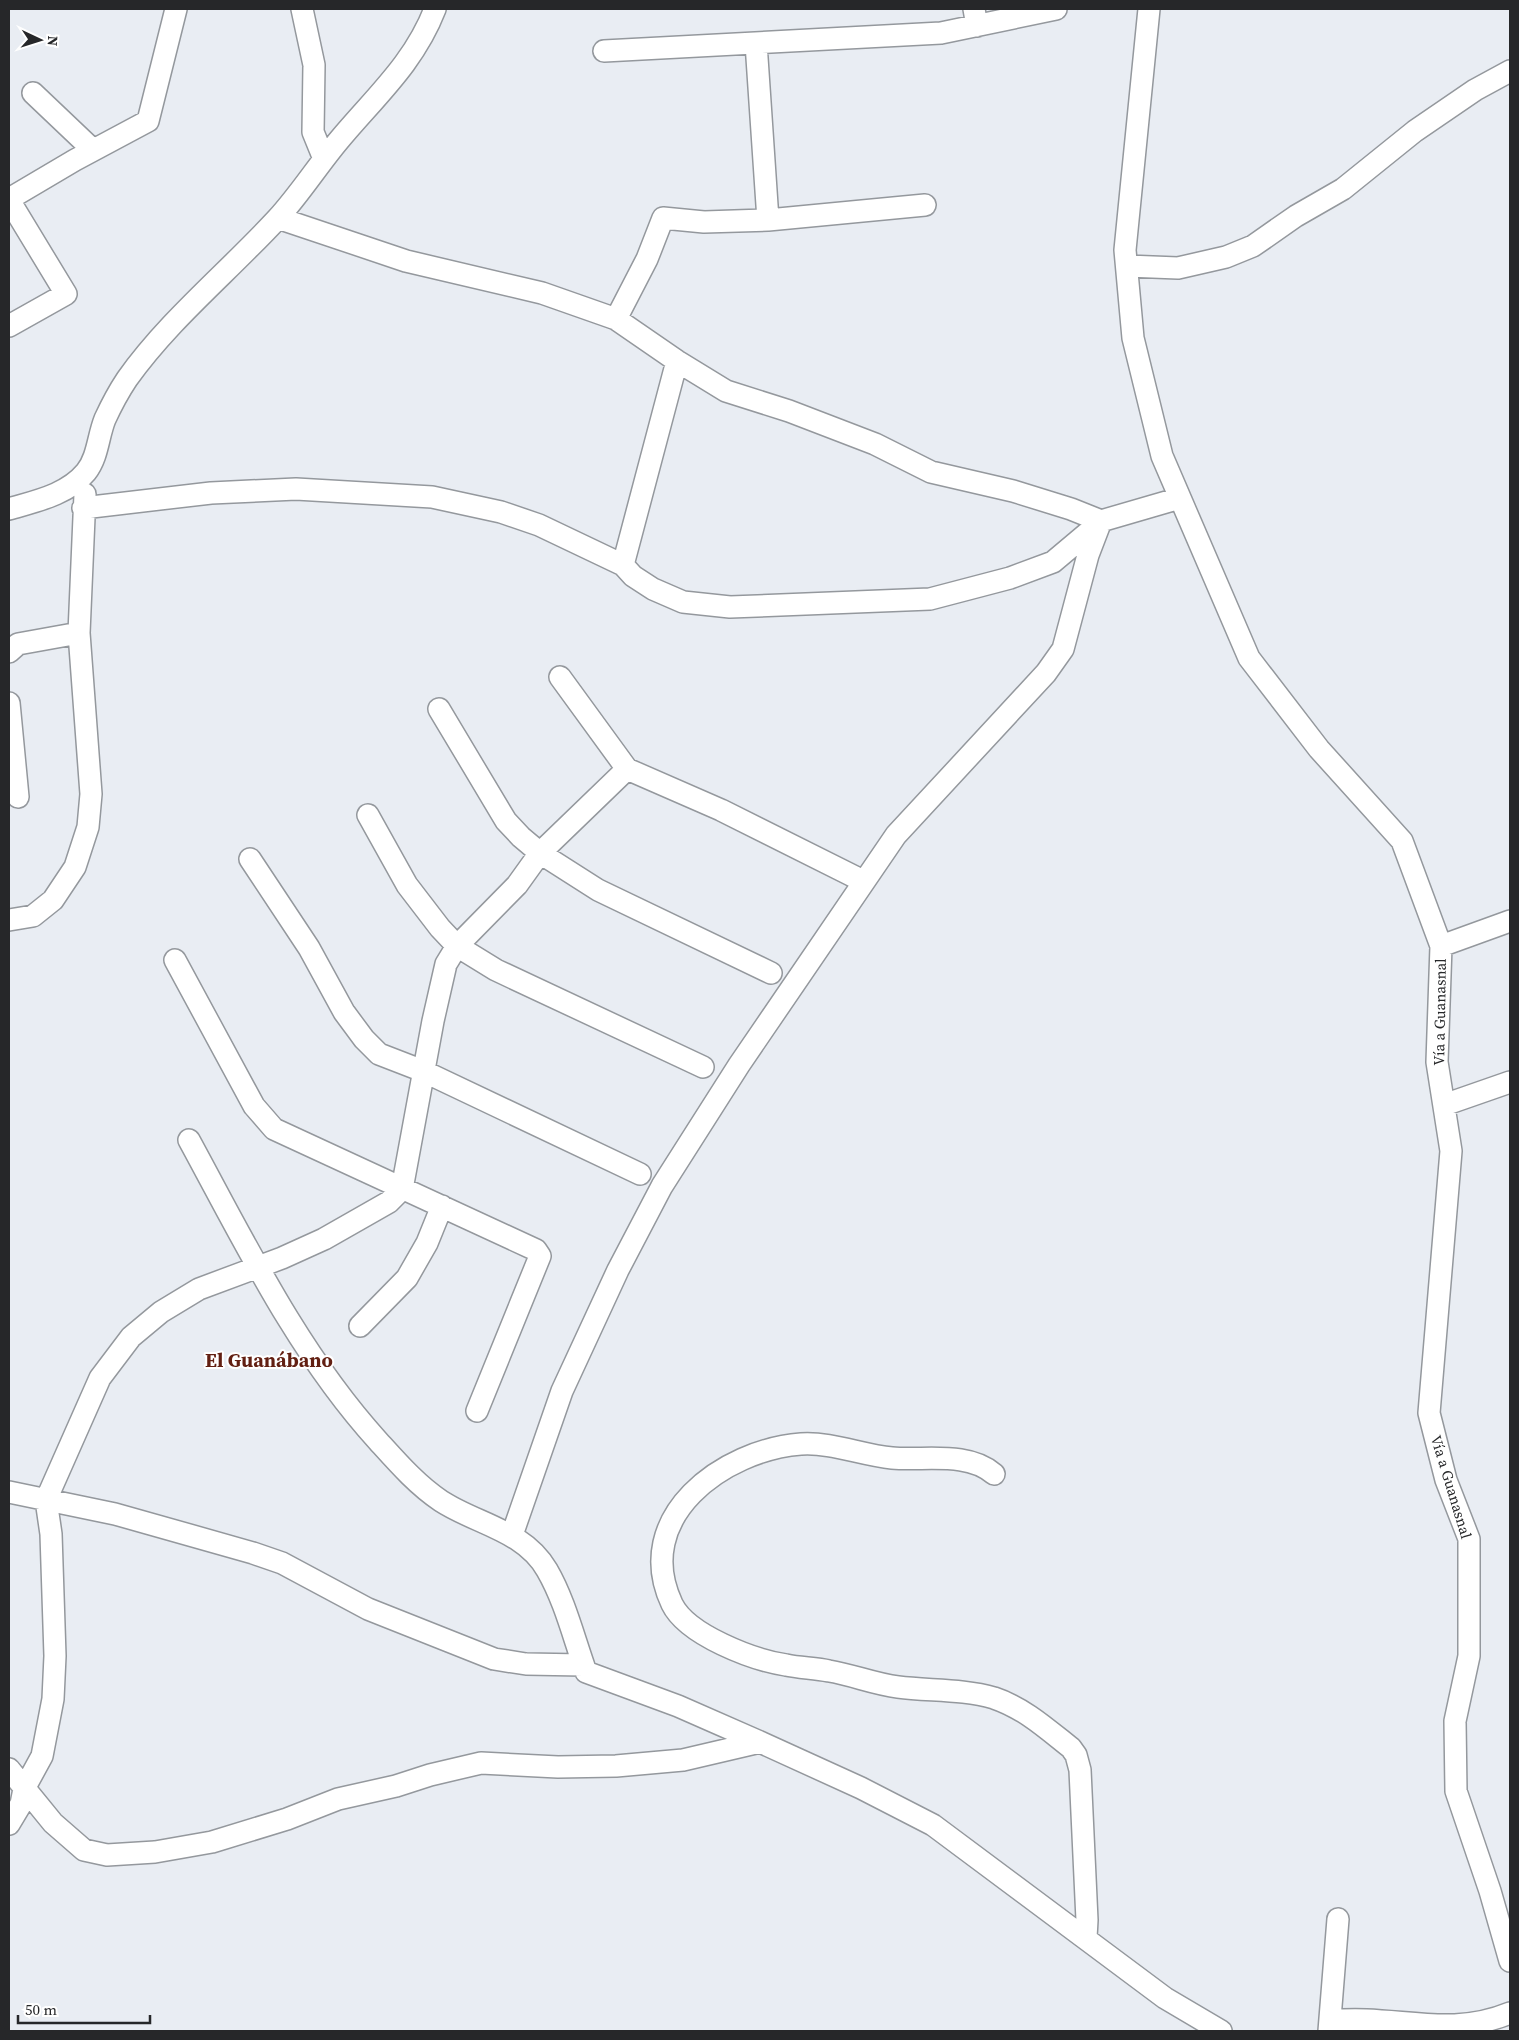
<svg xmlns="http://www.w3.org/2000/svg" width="1519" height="2040" viewBox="0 0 1519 2040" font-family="'Source Serif 4',serif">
	<rect width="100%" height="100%" fill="#e9edf3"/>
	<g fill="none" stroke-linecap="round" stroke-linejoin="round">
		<!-- minor casing -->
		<g stroke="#94989d" stroke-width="24">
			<path id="minor" d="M302,9L314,65L313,132L324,159
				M974,9L977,26
				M1149,9L1125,250L1133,338L1162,456L1249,658L1319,749L1402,841L1441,946L1437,1062L1451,1151L1429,1413L1446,1480L1469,1539V1656L1455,1721L1456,1791L1490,1891L1510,1961
				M756,43L768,220
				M604,51L941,33L1056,9
				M33,93L93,150
				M9,199L75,160L148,121L176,9
				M9,200L66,294L9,326
				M278,218L406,261L542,293L616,319L677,361L726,391L789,411L875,444L931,472L1013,491L1071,509L1101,521L1180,498
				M1127,266L1178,268L1226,257L1253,246L1296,216L1343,189L1415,131L1475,90L1510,71
				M616,319L647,259L663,218L704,222L768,220L925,205
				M677,361L623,565L633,576L653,589L683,602L730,607L930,599L1010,578L1053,562L1097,525
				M83,508L211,493L296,489L432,497L501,512L539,525L623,565
				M9,509C36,501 67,495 86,472C98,457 98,436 105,419C111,406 119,391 127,379C169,320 227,273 277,219C300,194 318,165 340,139C376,96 414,63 435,9
				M9,652L18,644L79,633
				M560,677L627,769L721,810L863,881
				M9,703L18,797
				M439,709L506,821L521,837L540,853L598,890L771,973
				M368,815L407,885L440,928L457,946L496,970L703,1067
				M250,859L309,948L344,1012L364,1039L379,1054L423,1071L640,1174
				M9,920L33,916L53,900L75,867L88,827L91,794L79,633L85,494
				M1441,946L1510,921
				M175,960L254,1106L274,1129L536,1250L540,1256L477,1411
				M1444,1105L1510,1082
				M189,1140C245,1243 298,1353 378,1441C397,1462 417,1485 441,1501C476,1524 524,1530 547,1570C565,1601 574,1639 586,1672L678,1706L760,1742L861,1788L933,1825L1165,1998L1221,2031
				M360,1326L407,1278L427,1243L442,1206
				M994,1474C968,1451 924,1461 892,1458C861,1455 832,1442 801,1444C723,1450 631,1517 672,1604C687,1635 753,1660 786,1665C800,1668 815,1668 829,1671C853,1675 874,1684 898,1687C929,1691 963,1689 994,1698C1024,1708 1047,1729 1071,1748L1076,1755L1080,1770L1087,1920L1086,1938
				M9,1492L115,1514L253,1553L282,1563L368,1609L494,1659L526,1664L583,1665
				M512,1535L562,1391L618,1270L662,1186L739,1065L896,835L1046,673L1063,649L1088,555L1101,521
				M9,1769L53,1823L84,1850L107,1855L155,1852L212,1842L287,1819L338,1799L396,1786L430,1775L481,1763L558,1767L616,1766L683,1760L760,1742
				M9,1824L21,1804L24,1789L42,1756L53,1699L55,1656L51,1534L46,1500L100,1378L131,1337L161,1312L199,1289L282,1258L324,1239L389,1202L402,1189L433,1021L446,964L457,946L517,885L540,853L627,769
				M1330,2021C1395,2014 1447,2039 1510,2013
				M1329,2031L1338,1919"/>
		</g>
		<!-- minor -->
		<use href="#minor" stroke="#fff" stroke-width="21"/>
	</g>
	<g text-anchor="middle" stroke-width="4" stroke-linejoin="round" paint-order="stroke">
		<!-- street labels -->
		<g font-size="15" fill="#262729" stroke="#fff">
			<text transform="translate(1440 1012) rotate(-89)" y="5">Vía a Guanasnal</text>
			<text transform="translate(1451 1487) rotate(73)" y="5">Vía a Guanasnal</text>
		</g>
		<!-- district labels -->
		<g font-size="20" font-weight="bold" fill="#621f12" stroke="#fff">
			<text x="269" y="1367">El Guanábano</text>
		</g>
	</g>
	<!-- border -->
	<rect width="1519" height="2040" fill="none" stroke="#262729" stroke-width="20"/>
	<!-- north arrow -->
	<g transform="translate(40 40) rotate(94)" stroke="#ffffff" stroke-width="4" paint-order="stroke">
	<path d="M0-4L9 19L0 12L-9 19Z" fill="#262729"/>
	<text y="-8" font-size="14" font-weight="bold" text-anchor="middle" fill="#262729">N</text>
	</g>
	<!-- scale -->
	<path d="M18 2015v8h132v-8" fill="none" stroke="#262729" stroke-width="2.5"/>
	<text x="25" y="2015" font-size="15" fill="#262729" stroke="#ffffff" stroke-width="4" paint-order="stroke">50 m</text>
</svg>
